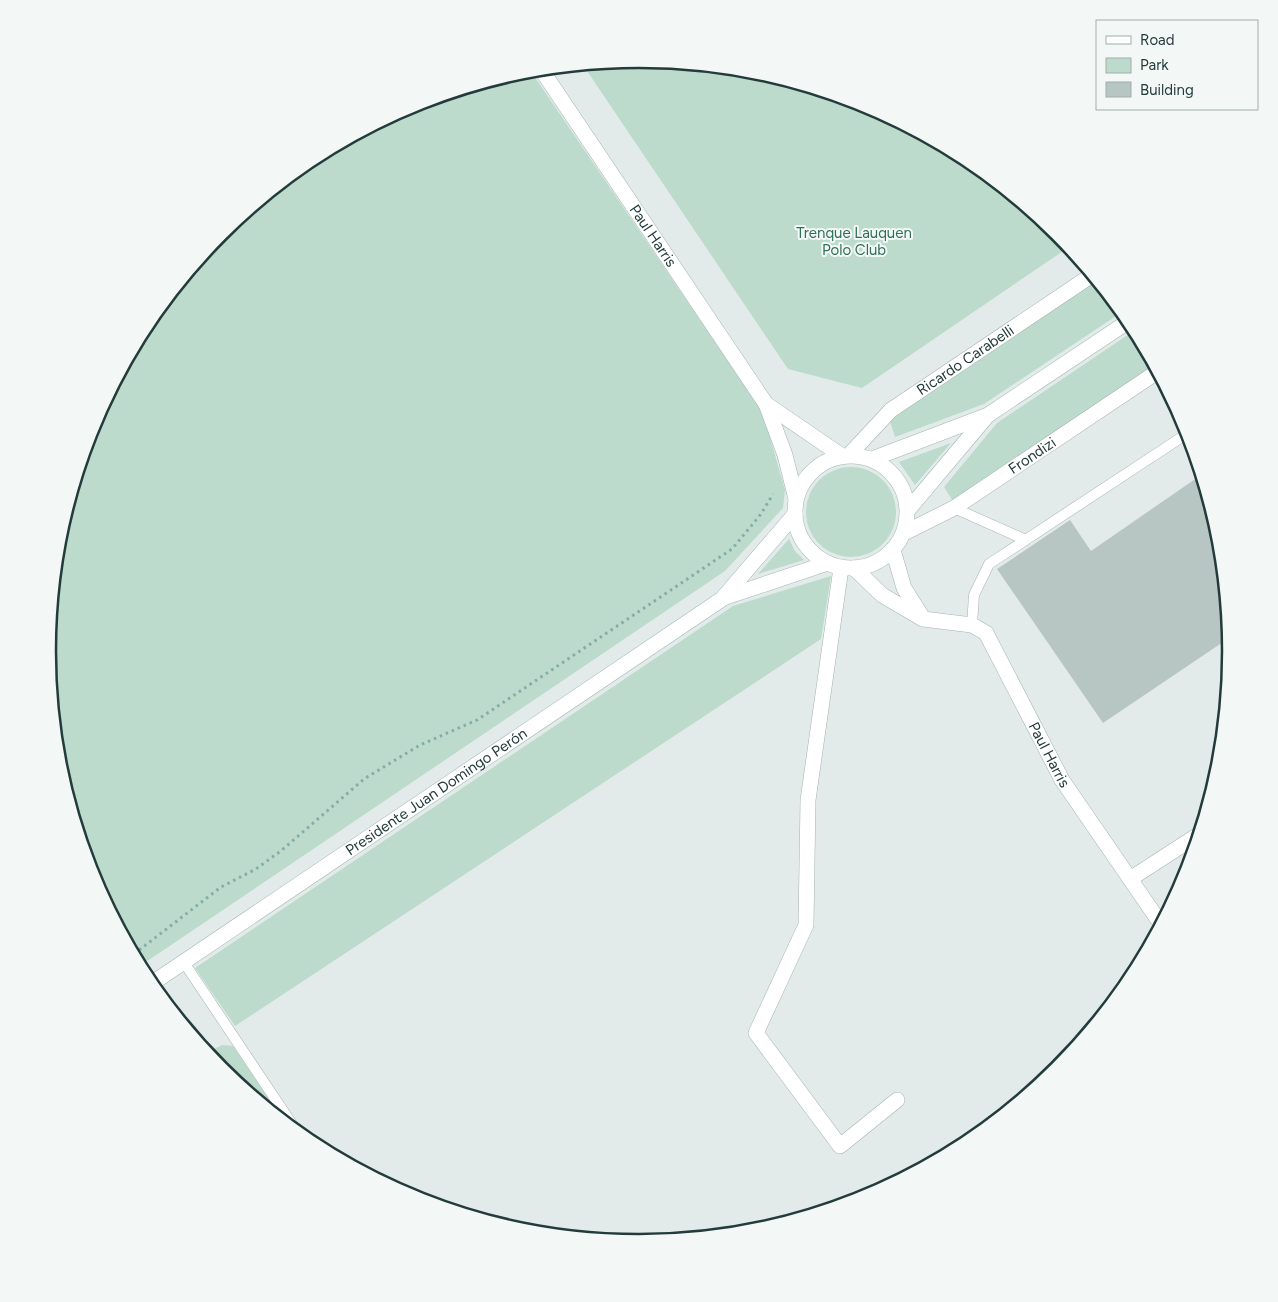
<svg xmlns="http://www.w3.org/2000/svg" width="1278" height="1302" viewBox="0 0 1278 1302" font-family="Figtree,sans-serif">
	<rect width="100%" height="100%" fill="#e2ebea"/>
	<!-- green -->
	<path fill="#bcdbcc" d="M639,60L755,71L866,105L968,159L1057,233L1069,247L862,388L788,369L583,65Z
		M530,70L763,413L785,490L783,508L725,571L140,966L92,877L59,766L48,651L59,535L93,424L147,322L221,233L311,159L413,104Z
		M1097,281L1122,312L984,404L895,437L890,421L897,415Z
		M1135,330L1154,366L953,501L944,487L997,423Z
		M951,443L915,485L899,462Z
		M806 512a45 45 0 1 1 90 0a45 45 0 1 1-90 0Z
		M789,539L795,551L804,560L758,574Z
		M831,576L821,639L235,1026L195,968L733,606Z
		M222,1045L233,1046L284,1121L221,1069L207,1053Z"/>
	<!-- building -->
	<path fill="#b8c6c3" d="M1201,475L1219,536L1229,638L1103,723L997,569L1070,520L1091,551Z"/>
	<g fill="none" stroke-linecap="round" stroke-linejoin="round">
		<!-- lane casing -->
		<g stroke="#a5b3b2" stroke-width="11">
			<path id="lane" d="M954,508L1026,540
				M972,625L974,595L989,564L1188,433
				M183,961L298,1133"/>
		</g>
		<!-- street casing -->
		<g stroke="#a5b3b2" stroke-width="16">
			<g id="street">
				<path id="s1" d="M541,69L766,404L785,455L796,499"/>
				<path d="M766,404L842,456"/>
				<path id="s2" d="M849,455L891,410L1092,275"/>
				<path id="s3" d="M904,533L954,508L1157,372"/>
				<path d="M893,550L904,588L921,615"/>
				<path d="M841,568L808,800L806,925L756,1033L840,1146L897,1100"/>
				<path id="s4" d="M854,568L882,595L923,619L972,625L986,633L1062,780L1161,924"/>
				<path d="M1130,879L1198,835"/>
			</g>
		</g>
		<!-- secondary casing -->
		<g stroke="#a1b7b4" stroke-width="16">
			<g id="secondary">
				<circle cx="851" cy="512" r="56"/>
				<path d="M872,459L988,415L1129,321"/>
				<path d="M908,510L987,416"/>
				<path d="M723,598L828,563"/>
				<path id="s5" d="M151,984L722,599L795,514"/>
			</g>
		</g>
		<!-- path -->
		<path stroke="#84adaa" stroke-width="3" stroke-dasharray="2.5 4" stroke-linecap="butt" d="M134,954L221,887L256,869L282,850L364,779L420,745L477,720L732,549L761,514L773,494"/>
		<!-- lane -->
		<use href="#lane" stroke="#fff" stroke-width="10"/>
		<!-- street -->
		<use href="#street" stroke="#fff" stroke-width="15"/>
		<!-- secondary -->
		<use href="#secondary" stroke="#fff" stroke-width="15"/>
	</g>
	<g text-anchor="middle" stroke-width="4" stroke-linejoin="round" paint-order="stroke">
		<!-- park labels -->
		<g font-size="15" fill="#307058" stroke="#f3f8f7">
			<text x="854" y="238">Trenque Lauquen<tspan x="854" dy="17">Polo Club</tspan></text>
		</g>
		<!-- street labels -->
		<g font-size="15" fill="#233c3b" stroke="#f3f8f7">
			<text dy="5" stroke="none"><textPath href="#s1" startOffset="201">Paul Harris</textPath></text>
			<text dy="5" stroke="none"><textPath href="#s2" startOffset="151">Ricardo Carabelli</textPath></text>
			<text dy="5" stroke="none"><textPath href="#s3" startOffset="150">Frondizi</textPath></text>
			<text dy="5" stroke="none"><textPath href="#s4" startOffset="289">Paul Harris</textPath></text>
			<text dy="5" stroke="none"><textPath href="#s5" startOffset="344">Presidente Juan Domingo Perón</textPath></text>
		</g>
	</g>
	<!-- crop -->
	<path d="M0 0H1278V1302H0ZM56 651a583 583 0 1 1 1166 0a583 583 0 1 1-1166 0Z" fill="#f3f8f7" fill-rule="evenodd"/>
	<path fill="none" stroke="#233c3b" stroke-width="2.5" d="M56 651a583 583 0 1 1 1166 0a583 583 0 1 1-1166 0Z"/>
	<!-- legend -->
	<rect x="1096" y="20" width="162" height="90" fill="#f3f8f7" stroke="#a0adac"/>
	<rect x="1106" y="36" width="25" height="8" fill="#ffffff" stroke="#a0adac"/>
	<text x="1140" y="45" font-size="15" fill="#233c3b">Road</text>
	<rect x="1106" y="58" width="25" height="15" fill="#bcdbcc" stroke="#a0adac"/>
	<text x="1140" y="70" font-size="15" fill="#233c3b">Park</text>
	<rect x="1106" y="82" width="25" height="15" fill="#b8c6c3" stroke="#a0adac"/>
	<text x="1140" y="95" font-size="15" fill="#233c3b">Building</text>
</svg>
